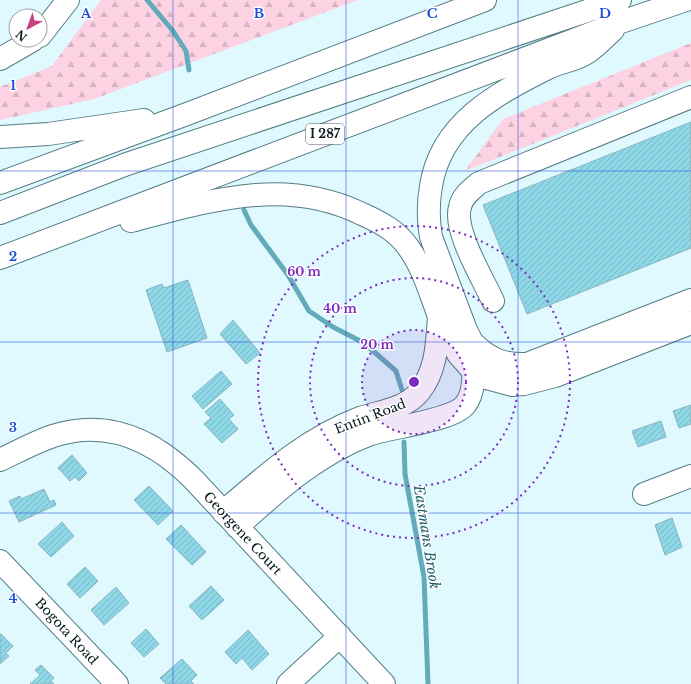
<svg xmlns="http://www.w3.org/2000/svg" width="691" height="684" viewBox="0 0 691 684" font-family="'Libre Baskerville',serif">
	<defs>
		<pattern id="forest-firs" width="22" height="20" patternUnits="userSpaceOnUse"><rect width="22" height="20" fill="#fdd2e2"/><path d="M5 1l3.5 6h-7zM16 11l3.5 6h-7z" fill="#d7b4c1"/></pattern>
		<pattern id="building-hatch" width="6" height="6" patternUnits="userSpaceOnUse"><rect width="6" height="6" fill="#8ed7e7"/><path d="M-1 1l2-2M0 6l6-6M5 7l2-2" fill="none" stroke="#79b8c6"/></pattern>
	</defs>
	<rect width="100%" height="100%" fill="#dff9ff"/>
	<!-- forest -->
	<path fill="url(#forest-firs)" d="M101,0H358L94,99L0,120V87L52,66Z
		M691,43V80L465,171L503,119Z"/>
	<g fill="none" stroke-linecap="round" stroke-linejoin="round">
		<!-- stream -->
		<path stroke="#63abbb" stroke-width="5" d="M147,0L173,31L186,51L189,70
			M244,210L251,225L288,275L309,311L333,327L364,343L396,371L402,390
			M404,442L405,474L424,577L428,684"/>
	</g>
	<!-- building -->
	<path fill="url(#building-hatch)" stroke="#8ab4bd" d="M691,122V248L527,314L483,205Z
		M188,280L207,338L167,352L146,290L162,284L164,288Z
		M233,320L260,353L246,364L220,334Z
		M221,371L232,384L203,409L192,396Z
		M220,399L234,415L229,419L238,429L222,443L204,424L211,418L205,412Z
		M691,405V424L679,428L673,411Z
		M661,421L666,437L638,447L632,431Z
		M72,455L87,473L79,481L75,477L70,481L58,468Z
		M149,486L173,511L158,525L134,500Z
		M44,489L50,502L54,500L56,505L19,522L9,501L20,496L21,499Z
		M672,518L682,547L665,555L655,525Z
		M62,522L74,536L51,557L38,544Z
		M181,525L206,552L192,565L166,539Z
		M85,567L98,581L80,598L67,584Z
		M211,586L224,600L202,620L189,606Z
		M116,587L129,603L104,625L91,610Z
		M146,629L159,644L144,657L131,643Z
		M248,630L269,654L252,670L242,658L236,664L225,652Z
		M1,634L13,646L6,653L9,656L0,664V635Z
		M182,659L197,675L191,681L194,684H166L160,678Z
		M41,665L54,678L51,681L54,684H30L40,675L35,670Z"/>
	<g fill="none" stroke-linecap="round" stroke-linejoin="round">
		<!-- minor casing -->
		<g stroke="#547c85" stroke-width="24">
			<path id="minor" d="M40,36L68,0
				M0,59L33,40
				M493,301C483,279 453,230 460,207C462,196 471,190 479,183L691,97
				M441,319L458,354L473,371L486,378L512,385L524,384L555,376L691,323
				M472,342C489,359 503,365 527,364L691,300
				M0,460C17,452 35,442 53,436C108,418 155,441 193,479L384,684
				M644,494L691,476
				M223,512C266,475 307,438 360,418C381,411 406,409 420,391C437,369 437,343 439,316
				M237,527C277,491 316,455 368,435C390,427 452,421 465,405C478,389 472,361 472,342
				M0,561L117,684
				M288,684L340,636"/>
		</g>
		<!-- highway casing -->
		<g stroke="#547c85" stroke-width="24">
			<path id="highway" d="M0,137L48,134L144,120
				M0,183L187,114L485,0
				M0,213L127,164L620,0
				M131,221C209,201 284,176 362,214C380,222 397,231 408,247C423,267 430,293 439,316
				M0,258L621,22L686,0
				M472,342L466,330L431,237C428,220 428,203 431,186C441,123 496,94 548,68C560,62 577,60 588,52C597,46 605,37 613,30"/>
		</g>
		<!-- minor -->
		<use href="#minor" stroke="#fff" stroke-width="22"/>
		<!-- highway -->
		<use href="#highway" stroke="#fff" stroke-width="22"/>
	</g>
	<!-- grid -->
	<path fill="none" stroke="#1d4ed8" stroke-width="1" stroke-opacity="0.55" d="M173,0V684M346,0V684M518,0V684M0,171H691M0,342H691M0,513H691"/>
	<!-- distance rings -->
	<circle cx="414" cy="382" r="52" fill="#7b2cbf" fill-opacity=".12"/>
	<g fill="none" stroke="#7b2cbf" stroke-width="2" stroke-dasharray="2 4">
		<circle cx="414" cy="382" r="52"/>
		<circle cx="414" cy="382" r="104"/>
		<circle cx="414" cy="382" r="156"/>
	</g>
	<g text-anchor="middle" stroke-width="3" stroke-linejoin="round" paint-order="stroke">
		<!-- shield labels -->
		<rect fill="#fff" stroke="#515d5f" stroke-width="1" x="306" y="124" width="38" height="20" rx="3"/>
		<g font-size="12" font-weight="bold" fill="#07171b">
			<text x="325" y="138">I 287</text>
		</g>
		<!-- street labels -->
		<g font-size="13" fill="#07171b" stroke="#fff">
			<text transform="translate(370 416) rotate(-21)" y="5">Entin Road</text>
			<text transform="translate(243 533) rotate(47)" y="5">Georgene Court</text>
			<text transform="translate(67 631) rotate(47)" y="5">Bogota Road</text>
		</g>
		<!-- water labels -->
		<g font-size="14" font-style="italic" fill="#215d69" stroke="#fff">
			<text transform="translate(427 537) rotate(81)" y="5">Eastmans Brook</text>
		</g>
	</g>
	<g font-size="13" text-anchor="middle" font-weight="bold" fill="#1d4ed8" stroke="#fff" stroke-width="3" stroke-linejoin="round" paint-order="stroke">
		<text x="86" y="18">A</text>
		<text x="259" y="18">B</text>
		<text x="432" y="18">C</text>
		<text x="605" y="18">D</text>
		<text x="13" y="90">1</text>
		<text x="13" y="261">2</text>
		<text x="13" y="432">3</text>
		<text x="13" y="603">4</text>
	</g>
	<circle cx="414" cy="382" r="6" fill="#7b2cbf" stroke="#fff" stroke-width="2"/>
	<g font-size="12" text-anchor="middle" font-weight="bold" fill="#7b2cbf" stroke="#fff" stroke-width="3" stroke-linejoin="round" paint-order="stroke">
		<text x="304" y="276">60 m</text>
		<text x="340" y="313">40 m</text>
		<text x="377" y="349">20 m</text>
	</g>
	<!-- north arrow -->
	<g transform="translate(28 28) rotate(221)"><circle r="19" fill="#ffffff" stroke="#9ca2a4"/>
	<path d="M0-3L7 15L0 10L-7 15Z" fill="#c84283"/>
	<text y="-6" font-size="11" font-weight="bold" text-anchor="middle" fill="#07171b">N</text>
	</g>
</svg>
